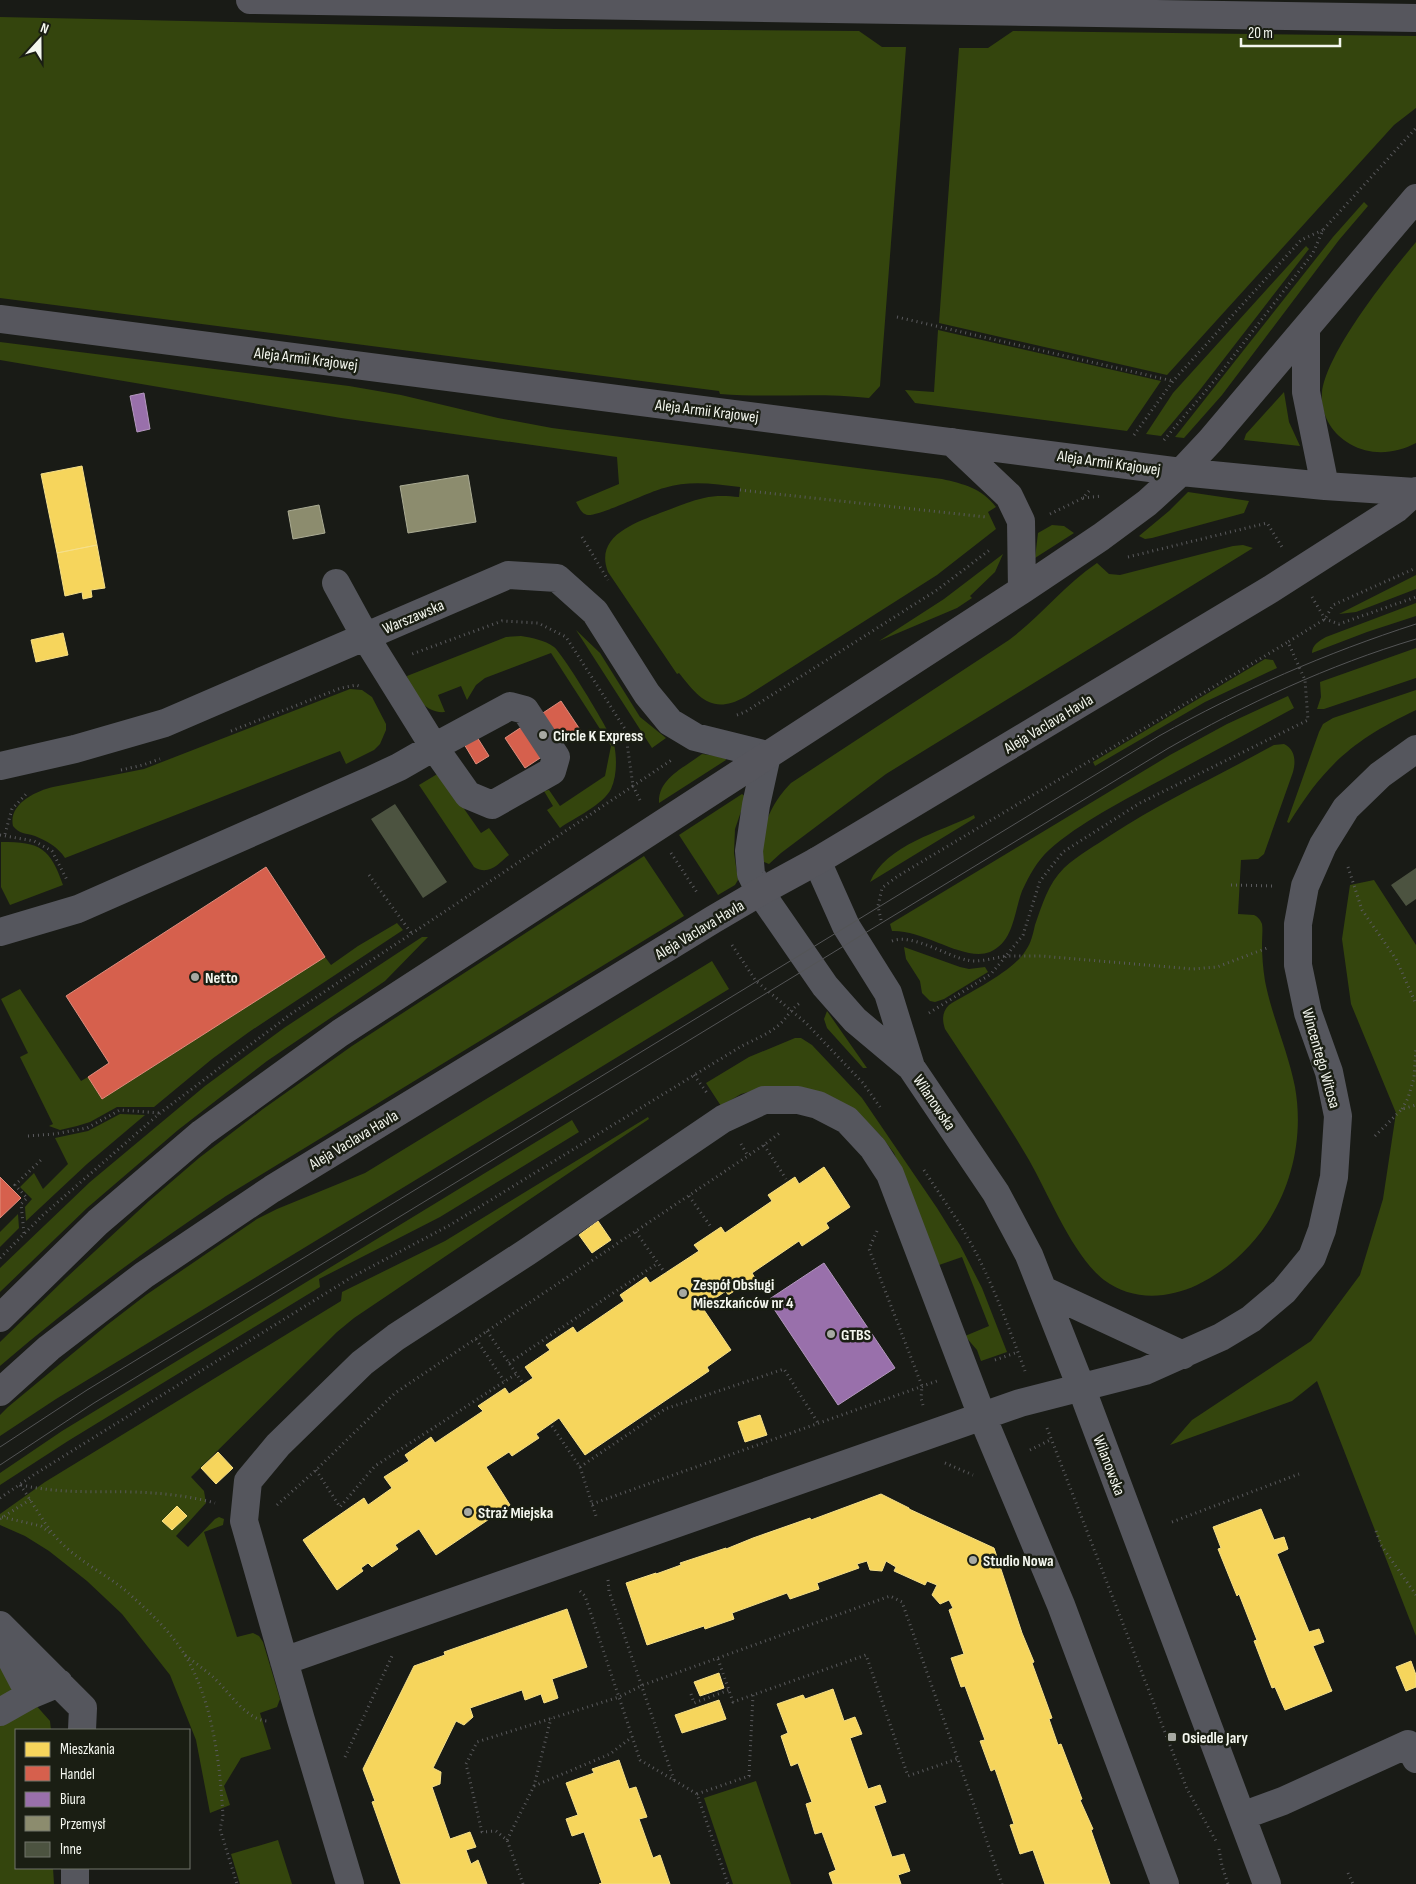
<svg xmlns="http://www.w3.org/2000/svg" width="1416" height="1884" viewBox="0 0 1416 1884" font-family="'Sofia Sans Condensed',sans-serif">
	<rect width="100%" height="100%" fill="#191b16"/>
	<!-- green -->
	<path fill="#34450d" d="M0,17L556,29L859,31L882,47H906L880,386L869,398C819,392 769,398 720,394L719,391L0,298Z
		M1013,31L1416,36V108L1394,125L1167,375L939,323L959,48H988Z
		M1364,202L1368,206L1339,240L1222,395L1184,438L1175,437L1333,237Z
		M1416,242V443C1395,454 1371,456 1350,444C1332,434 1320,414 1322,393C1326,353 1389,274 1416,242Z
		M1306,246L1309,249L1199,391L1161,436L1146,434L1173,393Z
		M938,330L1161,381L1127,431L915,403L905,390L934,392Z
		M0,342L349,386L401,395L498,418L552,428L942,479C964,484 981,488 996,507L988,512L996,529L937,575L745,697C712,715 699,698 679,673L677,674L608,572C594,536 635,523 660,513C675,508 689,501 704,498C716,495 728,496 739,497L740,487C714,484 690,480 664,488C648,492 600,516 588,515C581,514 579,507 576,502L619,484L617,457L341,418L0,360Z
		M1284,392L1289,422L1300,446L1244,440L1246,434Z
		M1188,492L1249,501L1244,513L1152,538L1145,539L1139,536L1169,511Z
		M1052,525L1064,526L1074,533L1035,558L1038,533Z
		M1243,545L1253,548L886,774L781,853L769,864L764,862C757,833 771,803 791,783L1009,640C1041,616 1063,586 1097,563L1109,574L1120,575L1233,546Z
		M1003,554L995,572L970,596L972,598L957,608L879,641L944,599Z
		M1416,575V589L1356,612L1339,614Z
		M1416,603V616L1367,632L1312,653C1312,645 1319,641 1326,637Z
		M576,630L600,653L640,717L666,738L652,748Z
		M521,636C533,638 544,640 554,647C563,654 610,731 614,744C617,758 617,776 611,789C603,805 574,818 560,828L547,810L553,806L544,791L549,790L560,806L605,776L611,746L551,653L485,678L476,685L467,700L461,686L438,695L445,712C426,714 411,694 407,676L496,641L506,637Z
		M1416,648V678L1324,709H1317L1321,697L1320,682Z
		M1265,659L1273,660L1277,668L1205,702L1095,766L1093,762Z
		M350,689L362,690L372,697L386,724V730L380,744L374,750L346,764L340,751L65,858C58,847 47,841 35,836C26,833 19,834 13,826C8,804 36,791 53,787L144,769Z
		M1416,690V710C1353,740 1325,765 1289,823L1287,822L1319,732L1323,724L1333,718Z
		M1288,696L1294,708C1250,732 1205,756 1161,780C1126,799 1079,823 1049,850C1037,861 1029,876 1022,891C1014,912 1014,942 990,952C964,962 925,930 892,931L890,924L1170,755L1227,724Z
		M1284,744C1295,749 1296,761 1293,772L1264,854L1258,859L1241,860L1238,914L1254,915C1258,917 1260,919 1262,924C1263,930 1262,937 1262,944C1262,956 1263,969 1265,981C1272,1017 1288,1051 1295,1087C1309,1166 1271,1249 1197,1285C1167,1299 1132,1301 1104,1280C1073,1256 1049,1195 1029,1160C1003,1115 973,1072 945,1029C942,1020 942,1012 949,1005C970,992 1014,971 1026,950C1031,943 1033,934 1035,925C1042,905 1048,884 1064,868C1078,855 1095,846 1111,835C1163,801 1220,775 1274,745Z
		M702,754L725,757L726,760L659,803C658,778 684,768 702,754Z
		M439,773L481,833L489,828L509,855C498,864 489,876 474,867L419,785Z
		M742,794L746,797L735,829L734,853L738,880L735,885L718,895L679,835Z
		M974,815L975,818L870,882C886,845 940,832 974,815Z
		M1,842C41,842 50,848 63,885L10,905L1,887Z
		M644,856L684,916L226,1196C147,1249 72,1304 0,1366V1342L66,1278L149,1201L199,1158L263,1109L352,1046Z
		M1374,880L1416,945V1636L1317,1381L1292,1401L1170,1445L1192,1420L1311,1341L1360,1275L1383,1199L1396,1113L1351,1004L1342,939L1350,885Z
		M397,923L403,930L249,1032L212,1059L154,1107H117L90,1122L77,1126L60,1130L49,1126L53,1124L20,1057L28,1053L1,999L20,989L81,1081L88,1077L102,1099L325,957L331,965L358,946Z
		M422,937H428L385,981L267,1061L178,1130L87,1208L0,1292V1268L90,1182L205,1086L284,1028Z
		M904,947L960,967L969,969L985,967L988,972L944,999L935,1002L930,1001L922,993L920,981L906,959Z
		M712,961L729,989L56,1399L0,1436V1415L8,1407L107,1325L146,1295L257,1219L277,1209L365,1173Z
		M827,1011L867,1068H863L827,1028L824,1019Z
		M795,1038H801L812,1045L862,1098L937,1208L960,1245L982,1288L1007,1352L981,1361L977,1350L965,1336L989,1326L962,1257L939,1265L894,1153L881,1136L859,1114L763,1088L741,1094L721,1106L706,1083L749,1057Z
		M120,1114L145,1115L87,1164L26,1221L25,1207L32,1199L20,1187L34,1173L43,1189L68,1164L55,1138L88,1131Z
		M648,1117L649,1119L354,1318L337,1332L191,1477L204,1491L206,1503L176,1536L188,1547L215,1519L219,1517L224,1519L223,1525L204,1532L237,1637L253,1633L259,1636L263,1642L280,1699L277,1707L260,1713L271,1749L241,1758L224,1786L230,1805L210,1813L196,1740L170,1675L122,1614L87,1581L49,1551L25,1536L0,1525V1514L45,1482L341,1301L342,1292L445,1241Z
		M572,1120L579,1132L440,1217L319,1279L320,1287L68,1441L0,1485V1473L62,1431Z
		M18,1214L19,1228L0,1247V1232Z
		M0,1665L50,1721L51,1730H16V1868H53L54,1884H0Z
		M756,1781L791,1884H733L704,1798Z
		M278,1840L292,1884H240L231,1854Z"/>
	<!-- homes -->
	<path fill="#f6d55c" stroke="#f5df88" d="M82,466L97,545L57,553L41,474Z
		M97,545L105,588L91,590L92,597L83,599L82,592L65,596L57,553Z
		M63,633L68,655L36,662L31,640Z
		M824,1167L850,1207L826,1223L829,1228L802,1246L799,1241L752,1273L755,1278L728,1295L726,1291L702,1307L731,1350L707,1367L709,1371L585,1455L559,1418L536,1434L539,1438L512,1456L509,1452L486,1467L510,1505L436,1555L419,1529L395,1545L398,1549L372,1567L368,1563L361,1568L363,1571L337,1590L303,1540L364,1498L368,1505L392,1488L384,1477L409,1461L405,1455L431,1437L435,1443L483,1411L478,1406L505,1388L509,1394L533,1378L525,1367L550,1350L546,1345L573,1327L577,1333L624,1301L620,1295L646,1277L650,1283L699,1251L694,1245L721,1227L725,1233L772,1201L768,1195L795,1177L799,1184Z
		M598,1221L611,1240L592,1253L579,1235Z
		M760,1415L767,1435L745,1442L738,1422Z
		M218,1452L233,1468L216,1484L201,1468Z
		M881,1494L909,1508V1509L994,1548L1022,1633L1034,1662L1032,1663L1052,1718L1049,1719L1058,1745L1061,1744L1082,1799L1080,1800L1093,1829L1091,1830L1110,1884H1045L1033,1850L1020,1854L1010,1825L1014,1824L995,1769L991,1771L980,1741L985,1740L965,1686L961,1687L951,1658L964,1654L949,1610L953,1608L949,1600L940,1604L932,1595L937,1585L927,1581L925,1585L894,1571L896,1567L886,1561L882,1571L870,1570L867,1561L857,1564L859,1568L817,1583L819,1589L790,1599L787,1593L732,1613L734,1619L705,1629L704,1626L647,1645L626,1583L656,1573V1574L681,1565L680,1563L726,1548V1549L753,1538L810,1518L811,1520Z
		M177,1506L187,1516L172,1530L162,1521Z
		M1261,1509L1274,1540L1284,1537L1288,1549L1277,1554L1309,1632L1319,1629L1324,1642L1313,1646L1332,1691L1285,1710L1275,1687L1272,1688L1254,1641L1257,1640L1239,1594L1237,1596L1218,1549L1221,1548L1213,1527Z
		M567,1609L587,1667L552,1679L558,1698L544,1703L541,1694L525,1700L522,1690L470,1708L473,1717L464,1725L456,1721L433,1768L441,1772L440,1784L432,1787L450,1839L470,1832L476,1847L466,1850L471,1864L478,1860L487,1884H401L372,1802L375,1801L363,1769L414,1666L445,1655L444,1652Z
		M1411,1661L1416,1675V1687L1406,1691L1396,1667Z
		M719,1673L724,1688L700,1696L694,1682Z
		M833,1689L844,1721L855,1717L862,1734L850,1738L868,1789L880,1785L886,1802L874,1806L892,1857L904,1854L910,1871L898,1875L901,1884H833L829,1873L836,1870L822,1832L815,1834L806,1804L812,1802L798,1763L791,1766L781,1736L788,1733L777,1704L803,1695L805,1699Z
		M719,1700L726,1719L682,1733L675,1715Z
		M619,1760L629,1789L636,1787L647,1817L639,1819L653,1858L660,1855L670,1884H599L602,1883L584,1832L572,1836L566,1819L578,1815L566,1783L594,1773L592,1769Z"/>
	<!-- shops -->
	<path fill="#d6604d" stroke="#df8d7d" d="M561,701L581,731L525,768L505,738Z
		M477,737L489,756L476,764L464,744Z
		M266,867L325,957L102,1099L88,1077L109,1063L66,996Z
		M0,1177L21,1198L0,1218Z"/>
	<!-- offices -->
	<path fill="#9970ab" stroke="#b498bf" d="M144,393L150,429L137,432L130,396Z
		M824,1263L895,1368L838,1405L768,1300Z"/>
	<!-- industry -->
	<path fill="#8c8c6e" stroke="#abac94" d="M468,475L476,522L408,533L400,486Z
		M319,505L325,533L293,539L288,511Z"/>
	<!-- building -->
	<path fill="#4c5340" d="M395,804L447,882L423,898L371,819Z
		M1416,868V899L1406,906L1391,885Z"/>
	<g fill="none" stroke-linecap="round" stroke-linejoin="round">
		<!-- path -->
		<path stroke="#5a5a5d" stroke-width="3" stroke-dasharray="1 4" stroke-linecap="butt" d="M897,317L1173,381
			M1134,435L1173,381L1301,240L1323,230
			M1164,440L1215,380L1313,253L1323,230L1416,128
			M740,490L986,517
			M1083,498L1102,496
			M1050,514L1083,498L1089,491
			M582,537L608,580
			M1128,557L1267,523L1282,547
			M1312,597L1325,619L1339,624L1416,597
			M737,715L745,712L937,590L991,549
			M231,731L341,688L356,685L359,686
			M121,770L143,765L160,759
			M640,800L633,786L673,759
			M5,834L12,809L28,792
			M0,835L34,841L52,851L67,880
			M671,853L698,894
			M1348,867L1362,910L1396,959L1416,1004
			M369,875L412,934
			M1231,885L1274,886
			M881,920L878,906L882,888L898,876L1288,642
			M892,941C912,933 946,956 967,960C978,963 994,958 1006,956L1023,935L1040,881L1063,852L1140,803L1308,720L1305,680L1288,642L1325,619L1333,605L1416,568
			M732,945L756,981L806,1023L863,1083L880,1107
			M929,1013L991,974L1006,956H1041L1193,969L1217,967L1267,948
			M694,1075L707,1093
			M1402,1109L1408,1098L1414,1078L1416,1048
			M28,1136L54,1134L87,1128L120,1110L160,1113
			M1375,1136L1402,1109L1416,1105
			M741,1144L748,1156
			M764,1145L786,1179
			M924,1170C943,1200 965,1229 980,1261C998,1297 1011,1334 1025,1371
			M689,1196L711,1227
			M877,1231L869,1249L922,1386L921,1398L923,1405
			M636,1232L665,1273
			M24,1233L21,1204L27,1198L15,1185L43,1158
			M0,1258L43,1215L160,1113L291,1014L633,786L625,729L566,637L538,623L502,621L412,654
			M487,1331L522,1382
			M476,1339L504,1381
			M995,1360L1018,1352
			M509,1363L658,1263
			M552,1426L580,1467L597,1519
			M1047,1428L1187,1789L1216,1841
			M1030,1450L1052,1439
			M945,1463L973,1475
			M580,1467L665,1409L784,1369L818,1423
			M316,1470L340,1507L375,1466L516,1374
			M20,1485C32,1501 41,1519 54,1535C74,1559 103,1572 126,1591C145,1608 164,1625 179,1646C212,1693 220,1761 223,1817L220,1829L237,1884
			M21,1485C62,1494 94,1491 135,1492C162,1493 189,1496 215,1503
			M0,1498L35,1474L352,1277L450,1225L740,1047C753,1040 770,1034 781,1023C789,1015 790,1010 800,1003
			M592,1504L937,1381
			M277,1505L316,1470L395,1393L764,1145L781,1132
			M2,1517L41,1526L53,1535
			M0,1519L31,1499
			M1172,1522L1299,1474
			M1376,1531L1381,1545L1416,1595
			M608,1580L609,1591L674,1780
			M580,1591L585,1596L640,1760L697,1794L728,1884
			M185,1655C194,1662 204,1669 213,1677C228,1690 247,1722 269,1721
			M718,1659L733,1702L866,1655L908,1776L957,1759
			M691,1694L694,1703L729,1690
			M345,1757L392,1656
			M534,1786L610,1754L632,1737
			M697,1794L749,1776L753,1695
			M507,1840L534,1786L551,1718
			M1219,1849L1222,1866L1228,1884
			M1348,1873L1353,1884
			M523,1884L507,1840L496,1831L482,1832L466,1764L477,1742L619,1697L643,1685L890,1596L902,1602L1002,1884"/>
		<!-- minor -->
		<path stroke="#55565d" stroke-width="28" d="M510,706L525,710L556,757L552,771L492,805L468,795L434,747Z
			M0,766L75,749L165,723L508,575L557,578L595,612L647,694L670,722L695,737L767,755L756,805L749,851L751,874L760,892L825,986L855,1020L911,1067L996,1193L1029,1255L1081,1387L1267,1884
			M817,861L846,926L888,993L911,1067
			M0,932L78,909L371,780L399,767L434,747L365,636L336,583
			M1043,1290L1183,1355
			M0,1625L83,1708L82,1730
			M0,1638L30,1695
			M284,1661L1020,1403L1145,1371L1221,1337L1251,1319L1284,1291L1312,1257L1322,1230L1334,1177L1338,1116L1329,1072L1308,1013L1298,965V924L1305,886L1323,845L1346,808L1380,775L1416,749
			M0,1712L30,1695L59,1683
			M1242,1816L1283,1801L1408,1744L1416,1759
			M75,1884V1868
			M350,1884L301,1720L244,1521L248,1481L278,1445L362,1363L396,1337L527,1252L723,1119L764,1100H798L818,1105L847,1120L873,1148L890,1174L982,1416L1061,1605L1165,1884"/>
		<!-- major -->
		<path stroke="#56565d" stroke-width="28" d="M250,0L1416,18
			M0,319L1181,472L1325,486L1416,492
			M1306,329V392L1325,486
			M952,442L1009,496L1021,521L1022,590
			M0,1318L98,1222L202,1133L340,1033L1022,590L1101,537L1147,503L1181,472L1211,440L1416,198
			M0,1392L49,1348L144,1275L272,1189L714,919L760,892L817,861L1271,589L1396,509L1416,491"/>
		<!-- tram -->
		<path stroke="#545556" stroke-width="1" d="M0,1447L87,1390L1159,736C1241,690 1326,653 1416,624
			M0,1465L94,1403L1167,749C1245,704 1329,665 1416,639"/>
	</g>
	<!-- markers -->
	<g fill="#a7a9a2" stroke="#1a1e13" stroke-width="2">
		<circle cx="543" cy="735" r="5"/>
		<circle cx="195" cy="977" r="5"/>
		<circle cx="683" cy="1293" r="5"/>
		<circle cx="831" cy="1334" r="5"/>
		<circle cx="468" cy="1512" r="5"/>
		<circle cx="973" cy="1560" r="5"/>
		<rect x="1167" y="1732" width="10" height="10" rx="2.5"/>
	</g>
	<g text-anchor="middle" stroke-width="5" stroke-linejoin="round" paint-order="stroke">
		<!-- street labels -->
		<g font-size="16" fill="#f3f6ee" stroke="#1a1e13">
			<text transform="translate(306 358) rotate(7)" y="6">Aleja Armii Krajowej</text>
			<text transform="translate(707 410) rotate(7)" y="6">Aleja Armii Krajowej</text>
			<text transform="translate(1109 462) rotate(8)" y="6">Aleja Armii Krajowej</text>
			<text transform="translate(413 616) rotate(-23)" y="6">Warszawska</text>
			<text transform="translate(1048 723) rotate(-31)" y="6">Aleja Vaclava Havla</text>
			<text transform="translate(699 929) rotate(-31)" y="6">Aleja Vaclava Havla</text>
			<text transform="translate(1322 1058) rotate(74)" y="6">Wincentego Witosa</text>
			<text transform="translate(935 1102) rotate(56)" y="6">Wilanowska</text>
			<text transform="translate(353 1139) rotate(-31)" y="6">Aleja Vaclava Havla</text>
			<text transform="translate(1110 1465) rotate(69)" y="6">Wilanowska</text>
		</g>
		<!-- poi labels -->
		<g font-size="16" font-weight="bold" fill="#f3f6ee" stroke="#1a1e13" text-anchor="start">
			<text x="553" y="741">Circle K Express</text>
			<text x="205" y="983">Netto</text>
			<text x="693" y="1290">Zespół Obsługi<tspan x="693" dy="18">Mieszkańców nr 4</tspan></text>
			<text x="841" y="1340">GTBS</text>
			<text x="478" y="1518">Straż Miejska</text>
			<text x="983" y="1566">Studio Nowa</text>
			<text x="1182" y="1743">Osiedle Jary</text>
		</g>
	</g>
	<!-- legend -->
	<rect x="15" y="1729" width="175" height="140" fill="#1a1e13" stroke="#71746b"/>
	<rect x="25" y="1742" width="25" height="15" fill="#f6d55c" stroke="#71746b"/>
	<text x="60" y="1754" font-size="15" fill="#f3f6ee">Mieszkania</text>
	<rect x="25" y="1766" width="25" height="15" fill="#d6604d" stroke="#71746b"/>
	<text x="60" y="1779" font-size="15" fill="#f3f6ee">Handel</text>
	<rect x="25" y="1792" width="25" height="15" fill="#9970ab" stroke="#71746b"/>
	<text x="60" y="1804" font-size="15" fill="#f3f6ee">Biura</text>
	<rect x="25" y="1816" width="25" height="15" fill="#8c8c6e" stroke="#71746b"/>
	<text x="60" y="1829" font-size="15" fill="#f3f6ee">Przemysł</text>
	<rect x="25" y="1842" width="25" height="15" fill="#4c5340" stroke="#71746b"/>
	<text x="60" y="1854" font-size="15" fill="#f3f6ee">Inne</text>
	<!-- north arrow -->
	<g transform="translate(40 40) rotate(21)" stroke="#1a1e13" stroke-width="4" paint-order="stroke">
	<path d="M0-4L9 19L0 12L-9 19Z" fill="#f3f6ee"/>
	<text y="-8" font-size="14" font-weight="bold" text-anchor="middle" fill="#f3f6ee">N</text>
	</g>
	<!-- scale -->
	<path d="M1241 38v8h99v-8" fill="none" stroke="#f3f6ee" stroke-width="2.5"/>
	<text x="1248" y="38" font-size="15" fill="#f3f6ee" stroke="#1a1e13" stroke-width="4" paint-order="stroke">20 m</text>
</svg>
